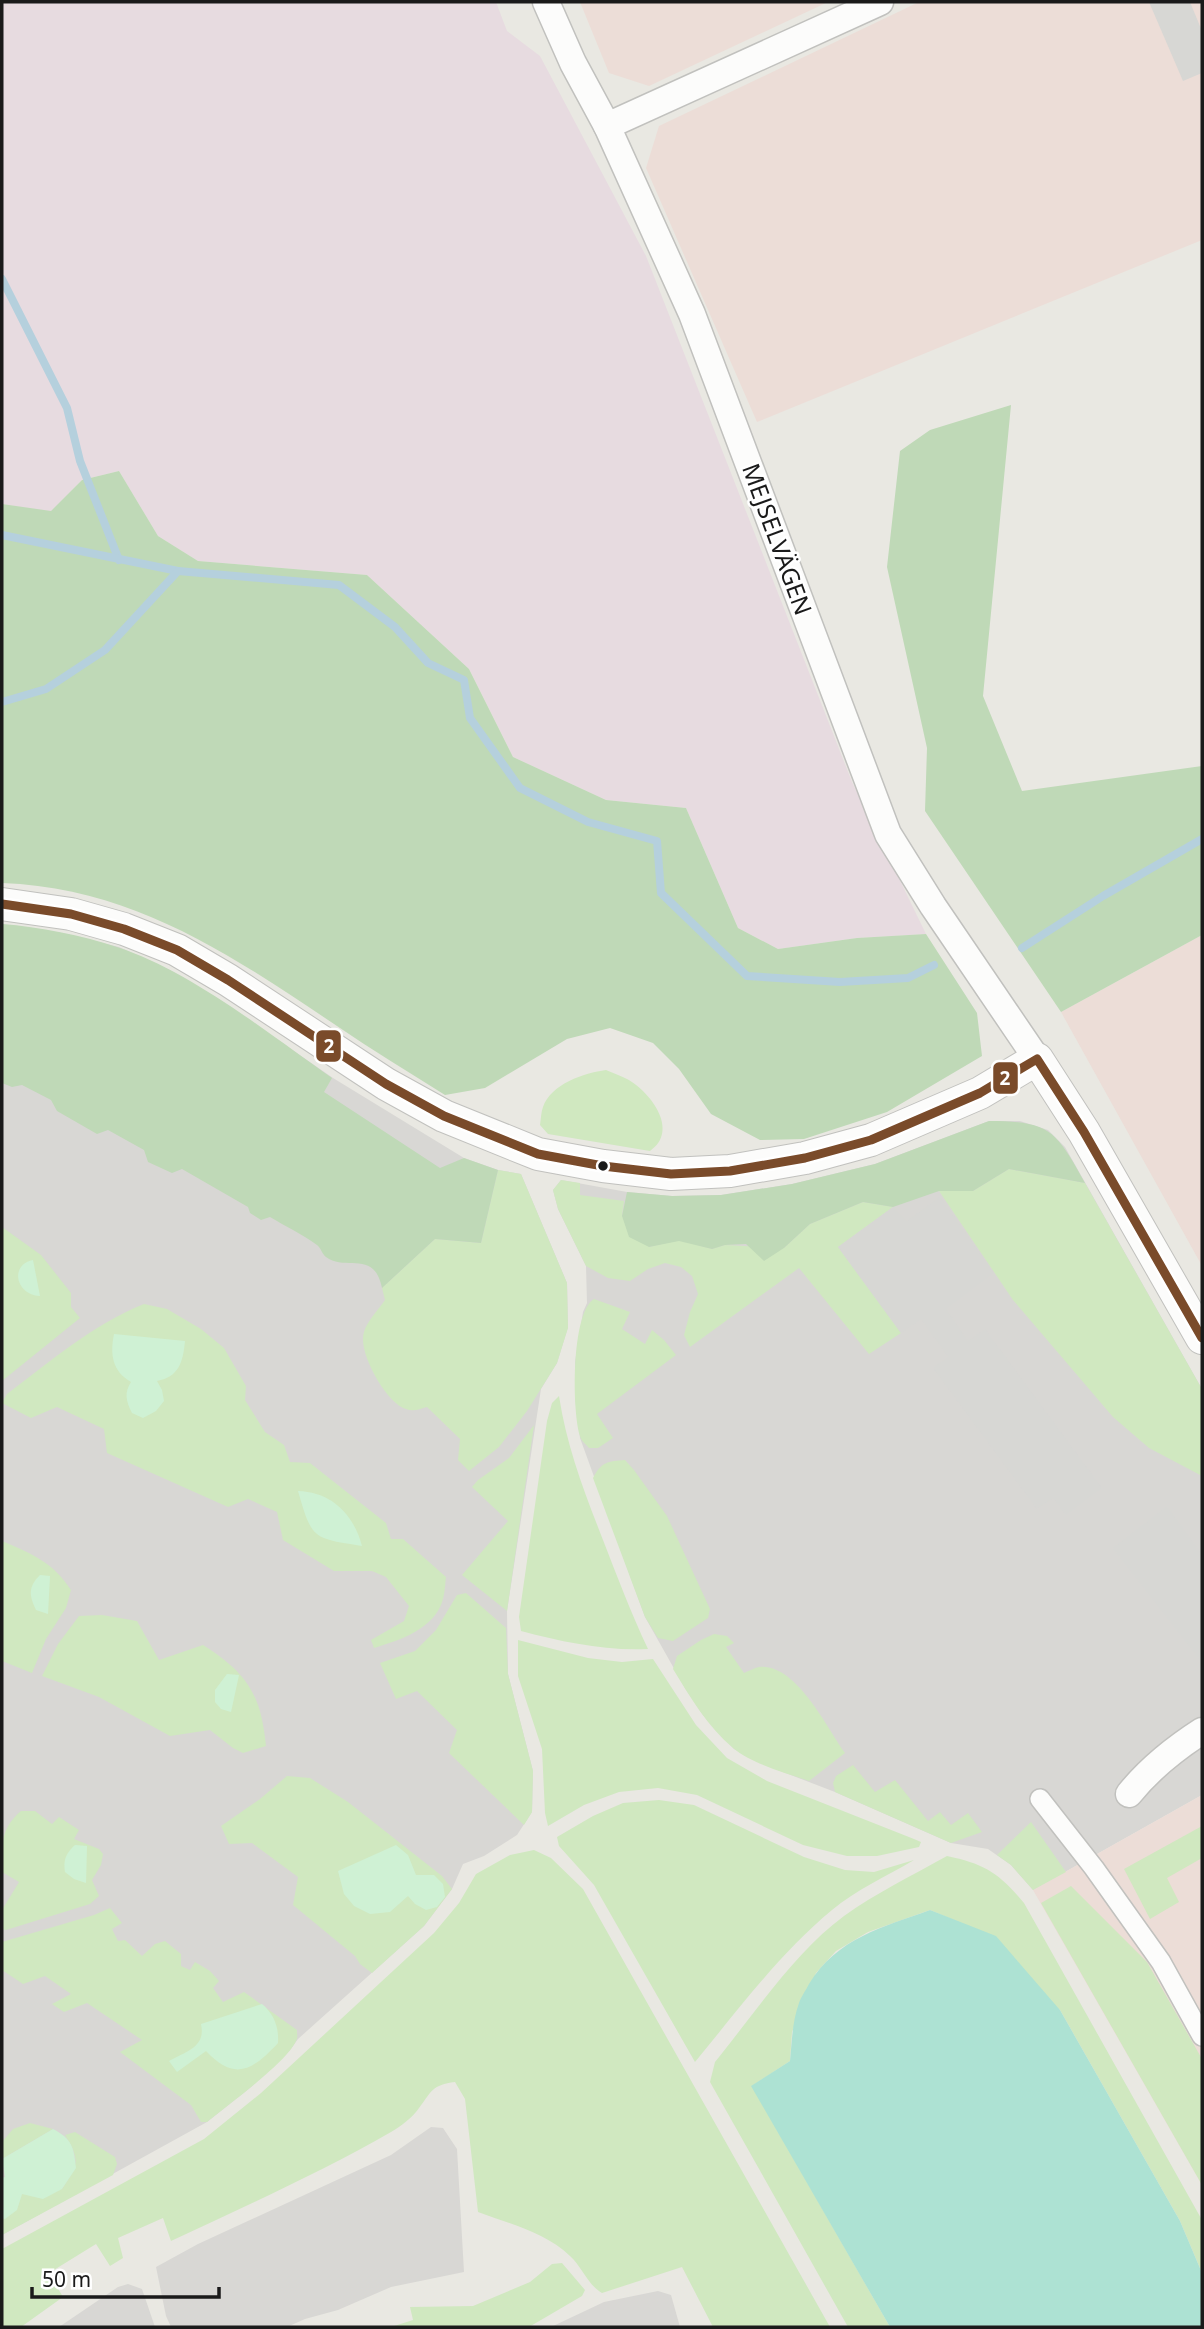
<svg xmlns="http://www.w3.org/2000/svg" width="1204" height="2329" font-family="'Noto Sans',sans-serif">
<rect width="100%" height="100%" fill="#e9e8e2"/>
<g fill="#d8d7d4">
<path d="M2,924L62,933L119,947L170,970L220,1000L333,1078L464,1158L498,1170L521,1174L567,1283L568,1327L557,1363L541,1389L507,1611L508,1674L533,1771L532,1812L517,1835L484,1856L463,1864L452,1889L424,1926L298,2039L289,2051L251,2087L207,2122L2,2235Z"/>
<path d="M989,1121H1020L1048,1130L1065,1147L1202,1389V1795L1033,1890L1011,1865L988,1849L951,1843L835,1792L770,1767L734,1749L703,1715L685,1688L645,1617L580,1438L575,1398V1362L583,1312L587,1303L586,1266L558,1209L553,1190L561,1180L627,1192L672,1196L721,1195L792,1184L875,1164Z"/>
<path d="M431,2127L443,2128L457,2149L464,2272L391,2287L338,2310L305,2319L287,2327H171L166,2316L156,2267L198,2244L391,2155Z"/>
<path d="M128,2284L142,2289L155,2327H59L118,2287Z"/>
<path d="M658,2291L671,2295L680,2327H551L604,2302Z"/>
</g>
<g fill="#ecddd7">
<path d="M580,2H828L649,86L609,73Z"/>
<path d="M919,2H1202V240L757,422L646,168L659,126Z"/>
<path d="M1202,935V1266L1061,1012Z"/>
<path d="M1202,1795V2185L1033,1890Z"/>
</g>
<path fill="#e7dbe0" d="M2,2H496L507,31L540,56L646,256L852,782L926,934L857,938L778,949L738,928L686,808L606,800L513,757L469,669L367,575L198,561L158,536L119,471L82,480L51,512L2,504Z"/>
<g fill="#d0e8c0">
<path d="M606,1070C613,1073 621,1076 627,1079C651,1092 680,1131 650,1151L548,1134L540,1125C541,1119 541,1112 543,1107C551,1084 584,1073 606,1070Z"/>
<path d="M1009,1169L1085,1183L1202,1389V1476L1149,1448L1113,1417L1013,1300L939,1191H973Z"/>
<path d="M498,1170L521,1174L567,1283L568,1328L557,1363L527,1411L499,1447L469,1471L458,1460L460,1439L427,1407C420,1409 413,1412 406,1409C387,1404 357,1352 364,1332C367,1321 379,1309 385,1300L382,1288L435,1239L481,1243Z"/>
<path d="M561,1180L580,1183V1195L624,1201L622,1216L649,1247L679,1240L712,1249L725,1245L784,1248L810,1224L863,1202L893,1207L838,1247L901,1333L869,1354L799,1268L690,1347L684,1335L690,1312L698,1294L692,1276L681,1267L665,1263L648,1269L630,1281L608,1278L586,1266L558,1209L553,1190Z"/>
<path d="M2,1227L41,1255L71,1293V1307L80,1318L2,1381Z"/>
<path d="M594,1299L630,1312L622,1329L645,1344L652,1330L664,1340L676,1355L597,1414L613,1438L598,1448H589C586,1444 581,1441 580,1436C572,1410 571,1313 594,1299Z"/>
<path d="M144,1304L167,1309L201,1329L224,1348L246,1386L245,1400L265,1432L284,1445L290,1462L310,1463L386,1523L391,1539H403L446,1577C445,1584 445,1592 443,1599C435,1629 400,1640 374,1648L371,1640L404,1621L409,1606L386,1577L372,1571H334L283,1540L277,1512L248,1499L228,1507L107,1453L104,1429L57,1407L31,1418L2,1403L7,1394C51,1361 92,1325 144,1304Z"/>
<path d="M559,1396C567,1448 584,1491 603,1540C617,1576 631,1613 648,1649C604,1651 563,1642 521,1631L519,1617L547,1421L552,1403Z"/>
<path d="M534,1425L507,1611L462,1575L508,1521L472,1487L478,1480L509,1458Z"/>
<path d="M625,1460L634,1470L667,1516L710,1609L708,1618L673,1641L658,1638L645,1617L593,1478C601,1462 608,1461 625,1460Z"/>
<path d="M2,1541C31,1553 54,1563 71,1590L66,1608L46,1639L32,1673L2,1661Z"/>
<path d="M466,1593L506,1628L508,1674L533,1771L532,1812L524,1825L449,1753L457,1730L417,1691L396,1699L380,1663L415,1651L436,1630L457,1595Z"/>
<path d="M102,1615L137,1621L159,1660L203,1645C247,1673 261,1694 266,1746L243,1753L233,1748L210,1730L170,1736L99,1697L42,1676L58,1644L79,1616Z"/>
<path d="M714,1634L727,1636L734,1643L726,1647L744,1673C749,1671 754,1668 759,1667C796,1663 827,1728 845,1753L809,1781C786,1773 752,1764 733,1748C708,1727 690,1697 673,1669L677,1656L701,1640Z"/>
<path d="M518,1640L588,1658L622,1662L653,1659L696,1725L727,1758L767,1781L914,1839L921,1842L919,1847L877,1856H847L803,1845L697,1795L658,1788L619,1792L584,1805L548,1826L545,1813L542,1749L518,1676Z"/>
<path d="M853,1765L875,1792L895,1780L928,1821L940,1812L951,1825L968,1813L982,1832L951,1843L835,1792L833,1783L836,1776Z"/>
<path d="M287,1776L310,1778L348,1802L442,1876L452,1889L424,1926L372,1973L360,1964L355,1956L293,1905L298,1877L252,1843L229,1844L221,1826L260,1799Z"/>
<path d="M659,1800L694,1805L804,1857L845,1870L874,1872L914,1860C887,1876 856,1890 832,1910C779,1954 738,2010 695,2062L594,1885L559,1846L557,1837L593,1816L623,1803Z"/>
<path d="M21,1811H35L52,1824L59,1817L79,1830L74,1839L99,1849L103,1854L101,1865L92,1880L99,1896L90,1904L6,1930L2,1929V1910L19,1882L2,1872C2,1845 0,1829 21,1811Z"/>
<path d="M1031,1822L1066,1872L1033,1890L1011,1865L997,1855Z"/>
<path d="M1202,1826V1858L1167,1878L1179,1902L1150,1919L1124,1869Z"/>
<path d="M534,1850L551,1858L583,1889L830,2327H713L682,2267L602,2293C588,2285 582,2267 570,2256C545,2232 510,2224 478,2212L465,2099L455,2082C432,2085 432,2091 419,2108C412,2118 401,2126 391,2132C320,2173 245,2206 171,2241L163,2218L118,2238L123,2258L110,2266L96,2244L49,2273L63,2297L21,2327H2V2249L204,2139L261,2093L434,1933L459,1903L476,1874L510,1855Z"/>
<path d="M947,1856C985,1864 999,1873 1024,1903L1202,2220V2273L1180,2221L1060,2010L956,1921L930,1910L868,1932L836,1951L816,1973L792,2032L790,2061L752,2086L890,2327H848L710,2082L715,2062C754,2014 795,1952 844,1916C876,1893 913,1875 947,1856Z"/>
<path d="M1071,1886L1147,1962L1202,2059V2185L1041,1903Z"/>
<path d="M110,1908L122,1923L112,1929L118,1941L125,1940L142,1956L155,1944L165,1941L181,1954V1966L190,1970L195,1962L210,1971L219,1981L213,1988L223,2002L244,1992L297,2030C297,2035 298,2037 296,2041C286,2063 228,2105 207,2122H201L191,2105L120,2052L142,2040L87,2003L64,2012L52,2004L71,1994L45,1976L23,1984L2,1970V1942L94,1915Z"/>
<path d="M30,2123L53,2129L2,2159V2142L13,2129Z"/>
<path d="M75,2132L115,2157L117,2164L113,2175L2,2235V2218H5L22,2194L62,2189C78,2165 81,2161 65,2135Z"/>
<path d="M562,2263L585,2290L582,2296L529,2327H391L413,2320L410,2307L473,2306L530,2282L552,2264Z"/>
</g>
<g fill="#bfd9b7">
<path d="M1011,405L983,696L1022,791L1202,766V935L1061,1012L925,811L927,748L887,567L900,451L930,430Z"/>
<path d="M119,471L158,536L198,561L367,575L469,669L513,757L606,800L686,808L738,928L778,949L857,938L926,934L977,1013L982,1056L887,1112L804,1139L760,1140L711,1114L679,1069L653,1043L610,1028L567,1039L485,1088L445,1095C409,1072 372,1050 337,1026C231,955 134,888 2,883V504L51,511L82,480Z"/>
<path d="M2,924C40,927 81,935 117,947C191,971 269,1034 332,1078L324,1092L440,1168L464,1158L498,1170L481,1243L435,1239L382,1288C374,1249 346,1272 326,1257C322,1254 321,1248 317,1245C302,1234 285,1226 270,1217L261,1220L250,1213L248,1207L182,1169L172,1173L148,1162L144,1150L108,1130L97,1134L57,1111L51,1100L22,1085L12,1087L2,1083Z"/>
<path d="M989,1121C1051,1121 1056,1131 1085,1183L1009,1169L973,1191H939L893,1207L863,1202L810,1224L784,1248L764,1261L746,1244L725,1245L712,1249L679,1241L649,1247L629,1237L622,1216L627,1192L672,1196L721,1195L792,1184L875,1164Z"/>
</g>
<g fill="#cff1d4">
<path d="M33,1260L40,1296C16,1295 9,1265 33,1260Z"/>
<path d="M114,1334L185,1341C183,1362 179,1377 157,1381L162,1390L164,1401L156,1411L143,1418L132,1413C126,1401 124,1393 131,1382C112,1371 110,1354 114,1334Z"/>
<path d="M298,1491C332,1492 354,1515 362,1546C313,1538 312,1540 298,1491Z"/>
<path d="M40,1575L50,1576L48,1614L36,1610C29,1595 28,1587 40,1575Z"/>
<path d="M227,1674L239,1675L231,1712L221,1709L215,1702V1690Z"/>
<path d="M75,1845L87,1846L86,1883L74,1879L65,1872C63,1860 66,1853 75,1845Z"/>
<path d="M396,1845L408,1855L416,1875H434L443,1884L445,1897L437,1907L426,1910L415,1904L408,1896L390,1912L370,1914L354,1906L344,1894L338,1871Z"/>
<path d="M262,2004C274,2014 279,2027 278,2043C253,2070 235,2082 206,2051L177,2072L169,2061C187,2051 206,2047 201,2024Z"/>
<path d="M53,2129C72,2139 74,2147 76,2168L62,2189L43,2199L22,2194L17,2210L5,2219L2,2218V2178L5,2177L2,2159Z"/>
</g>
<path fill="#ade2d3" d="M930,1910L996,1936L1060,2010L1180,2221L1202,2273V2327H890L751,2086L790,2061C792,2042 792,2022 799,2003C801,1997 806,1990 809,1984C837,1938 883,1927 930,1910Z"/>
<g fill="#d7d7d4">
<path d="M1149,2H1190L1202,31V73L1183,81Z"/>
<path d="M940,1197L994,1273L946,1309L968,1341L985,1329L1102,1488L1066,1515L1053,1498L1037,1509L933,1368L948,1357L921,1319L901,1333L838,1247L893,1207L907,1221Z"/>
<path d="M1167,1507L1202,1555V1662L1113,1548Z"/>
</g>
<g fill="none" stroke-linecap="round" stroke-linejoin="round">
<g stroke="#b5d0dd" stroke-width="8">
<path d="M2,279L67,408L80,461L119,560"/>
<path d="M2,535L178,571"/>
<path d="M2,702L46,689L105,650L178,571L339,585L395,627L428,663L464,680L470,718L520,788L588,822L657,841L661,893L747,976L840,982L908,978L934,965"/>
<path d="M1022,948L1103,896L1202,839"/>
</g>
<defs>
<path id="pedestrian" d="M1040,1799L1094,1868L1161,1962L1202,2036"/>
<g id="minor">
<path d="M546,2L573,63L607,126L692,314L888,834L933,906L1037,1059"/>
<path d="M607,126L880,2"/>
<path d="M1129,1794C1150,1768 1174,1749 1202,1731"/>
</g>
<path id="tertiary" d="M2,904L71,914L124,929L177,950L228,980L386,1084L444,1116L538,1154L603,1166L671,1174L730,1171L805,1158L871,1140L980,1093L1037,1059L1084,1132L1202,1338"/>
</defs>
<use href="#pedestrian" stroke="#c1c1be" stroke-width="22"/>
<use href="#minor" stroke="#c1c1be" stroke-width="29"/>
<use href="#tertiary" stroke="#c1c1be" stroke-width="34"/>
<use href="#pedestrian" stroke="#fcfcfb" stroke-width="19"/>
<use href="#minor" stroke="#fcfcfb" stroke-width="26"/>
<use href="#tertiary" stroke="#fcfcfb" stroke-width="32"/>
<defs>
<path id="bus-1" d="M2,904L71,914L124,929L177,950L228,980L386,1084L444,1116L538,1154L603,1166L671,1174L730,1171L805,1158L871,1140L980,1093L1037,1059L1084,1132L1202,1338"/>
</defs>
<use href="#bus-1" stroke="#fff" stroke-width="14"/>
<use href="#bus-1" stroke="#7a4b2a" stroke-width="9"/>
</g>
<circle fill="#1a1a1a" stroke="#fff" stroke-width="2.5" cx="603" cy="1166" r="6"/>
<g text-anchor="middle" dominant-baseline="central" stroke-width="5" stroke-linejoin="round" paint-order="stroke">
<g font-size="24" fill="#1a1a1a" stroke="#fff">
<text transform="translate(778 539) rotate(70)">MEJSELVÄGEN</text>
</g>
</g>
<g stroke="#fff" stroke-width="2.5">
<rect x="315" y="1029" width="27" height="34" rx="7" fill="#7a4b2a"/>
<rect x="992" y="1061" width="27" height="34" rx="7" fill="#7a4b2a"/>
</g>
<g font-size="19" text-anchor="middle" font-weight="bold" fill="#fff">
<text x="329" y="1053">2</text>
<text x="1005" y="1085">2</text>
</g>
<rect width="1204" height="2329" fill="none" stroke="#1a1a1a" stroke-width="7"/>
<path d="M32 2287v10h187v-10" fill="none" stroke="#1a1a1a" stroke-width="3.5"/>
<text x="42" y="2287" font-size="21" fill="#1a1a1a" stroke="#ffffff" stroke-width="5" paint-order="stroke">50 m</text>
</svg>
